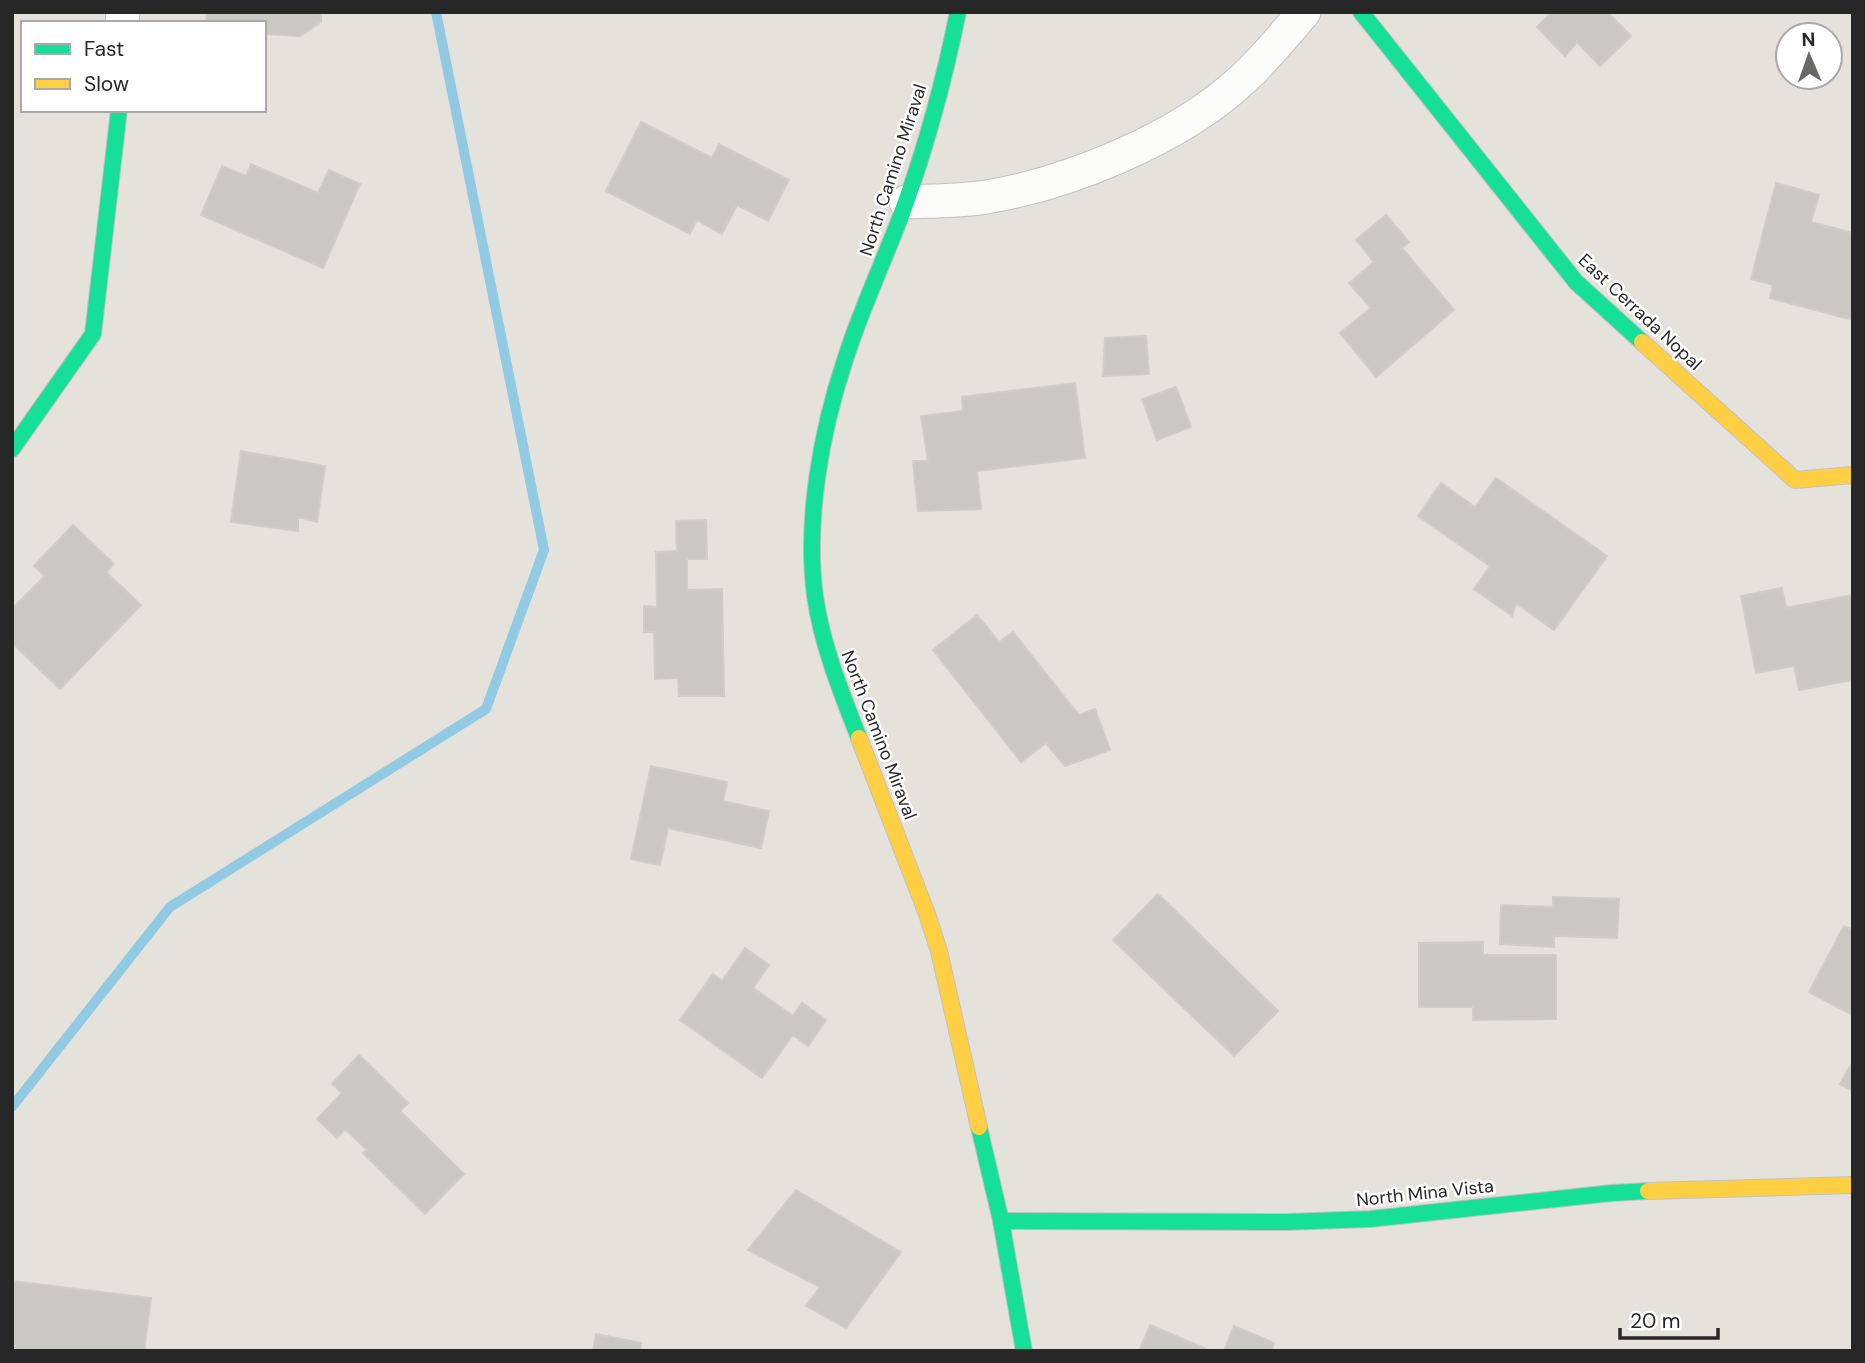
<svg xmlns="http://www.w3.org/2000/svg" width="1865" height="1363" font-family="'DM Sans',sans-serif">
<rect width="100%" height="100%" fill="#e5e2dc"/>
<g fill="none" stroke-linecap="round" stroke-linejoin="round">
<path stroke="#92cae4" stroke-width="10" d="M12,1107L170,907L486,709L544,550L436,12"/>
</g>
<g fill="#cac8c3" stroke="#d0cdc8" stroke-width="2">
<path d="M207,12H321V22L300,36L264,34V23H206Z"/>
<path d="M1609,12L1608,13L1631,36L1600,66L1577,42L1565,56L1537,27L1552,12Z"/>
<path d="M641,122L712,158L719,144L789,180L768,221L737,205L722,234L697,220L690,234L606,191Z"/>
<path d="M251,164L318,193L329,170L360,184L323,268L201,215L222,166L246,176Z"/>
<path d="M1776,183L1819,195L1811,222L1853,233V320L1770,298L1773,285L1751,279Z"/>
<path d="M1386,215L1409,242L1402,248L1454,310L1376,377L1340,333L1371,308L1349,283L1374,262L1356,240Z"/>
<path d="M1146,336L1149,374L1103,376L1105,338Z"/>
<path d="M1075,383L1085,458L977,471L981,509L918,511L913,461H928L921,416L963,411L962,397Z"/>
<path d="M1176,387L1191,427L1157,440L1142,399Z"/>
<path d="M241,451L325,466L317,522L298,517V531L231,522Z"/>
<path d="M1496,478L1607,556L1554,630L1516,603L1512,616L1474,589L1490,566L1418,516L1441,483L1475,507Z"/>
<path d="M706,520L707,559H687V590L722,589L724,696H679L678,678L655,679L654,632H644V606L657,607L656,552L677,551L676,521Z"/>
<path d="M73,525L114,564L106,572L141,605L60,689L12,643V609L45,576L34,566Z"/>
<path d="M1782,588L1786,608L1853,595V680L1799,690L1794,666L1756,673L1741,596Z"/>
<path d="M977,615L999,642L1013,632L1079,715L1095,709L1110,750L1065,766L1046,743L1021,762L933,650Z"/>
<path d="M651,766L727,782L723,801L769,811L761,848L668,828L660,865L631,859Z"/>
<path d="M1158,894L1278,1011L1234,1056L1113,940Z"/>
<path d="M1553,897L1619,899L1617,938L1554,936V947L1500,944L1501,905L1553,907Z"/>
<path d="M1844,926L1853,930V1015L1809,992Z"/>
<path d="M1483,942V955H1556V1019L1473,1020V1007H1419V943Z"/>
<path d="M745,948L769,965L753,988L793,1016L802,1003L826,1020L808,1046L793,1035L762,1078L680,1020L713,974L722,981Z"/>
<path d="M359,1055L408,1103L400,1111L464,1174L425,1214L363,1153L367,1150L345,1129L337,1138L317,1119L342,1093L332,1084Z"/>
<path d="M1853,1061V1091L1840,1084Z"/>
<path d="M796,1190L901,1252L846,1328L806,1306L820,1287L748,1250Z"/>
<path d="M12,1281L151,1298L144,1351H12Z"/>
<path d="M1150,1325L1211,1351H1139Z"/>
<path d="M1234,1326L1274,1343L1271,1351H1224Z"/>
<path d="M596,1334L641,1343L640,1351H593Z"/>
</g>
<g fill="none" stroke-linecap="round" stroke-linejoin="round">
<defs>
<g id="street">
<path d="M122,23L123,12"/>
<path d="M906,202C930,201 955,201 980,198C1066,185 1179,139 1243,79C1265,59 1284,35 1304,12"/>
</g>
<g id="fast">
<path d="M1361,12L1576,282L1642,342"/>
<path d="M12,449L93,334L119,110"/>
<path d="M859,738C841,692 822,645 815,596C805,521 821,432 845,360C862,306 887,255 906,202C928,140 945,76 958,12"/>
<path d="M979,1127L1001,1221L1024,1351"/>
<path d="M1001,1221L1286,1222L1370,1219L1612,1193L1648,1191"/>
</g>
<g id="slow">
<path d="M1642,342L1795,480L1853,475"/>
<path d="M859,738L927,914L939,951L979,1127"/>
<path d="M1648,1191L1853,1185"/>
</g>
</defs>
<use href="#street" stroke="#c3c1c1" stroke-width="35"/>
<use href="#fast" stroke="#c3c1c1" stroke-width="18"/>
<use href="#slow" stroke="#c3c1c1" stroke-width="18"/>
<use href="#street" stroke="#fbfbfa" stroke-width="33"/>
<use href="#fast" stroke="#16e098" stroke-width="16"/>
<use href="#slow" stroke="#ffcf43" stroke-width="16"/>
</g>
<g text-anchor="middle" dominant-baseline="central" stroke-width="5" stroke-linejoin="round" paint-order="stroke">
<g font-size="18" fill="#272727" stroke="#fff">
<text transform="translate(893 170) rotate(-72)">North Camino Miraval</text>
<text transform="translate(1640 312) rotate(43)">East Cerrada Nopal</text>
<text transform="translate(879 735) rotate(69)">North Camino Miraval</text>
<text transform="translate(1425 1193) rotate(-6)">North Mina Vista</text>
</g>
</g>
<rect width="1865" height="1363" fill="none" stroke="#272727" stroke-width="28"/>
<rect x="21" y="21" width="245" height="91" fill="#ffffff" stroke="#a9a9a9" stroke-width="2"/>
<rect x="35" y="44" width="35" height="10" fill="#16e098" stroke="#a9a9a9" stroke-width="2"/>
<text x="84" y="56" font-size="21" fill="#272727">Fast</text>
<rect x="35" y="79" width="35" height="10" fill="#ffcf43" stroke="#a9a9a9" stroke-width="2"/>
<text x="84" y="91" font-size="21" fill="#272727">Slow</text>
<g transform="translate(1809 56) rotate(358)"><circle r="33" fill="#ffffff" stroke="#a9a9a9" stroke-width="2"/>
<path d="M0-5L12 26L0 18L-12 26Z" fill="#6a6866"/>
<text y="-10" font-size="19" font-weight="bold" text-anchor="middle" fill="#272727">N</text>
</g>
<path d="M1620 1328v10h98v-10" fill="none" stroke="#272727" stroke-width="3.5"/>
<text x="1630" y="1328" font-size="21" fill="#272727" stroke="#ffffff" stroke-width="5" paint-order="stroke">20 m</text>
</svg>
